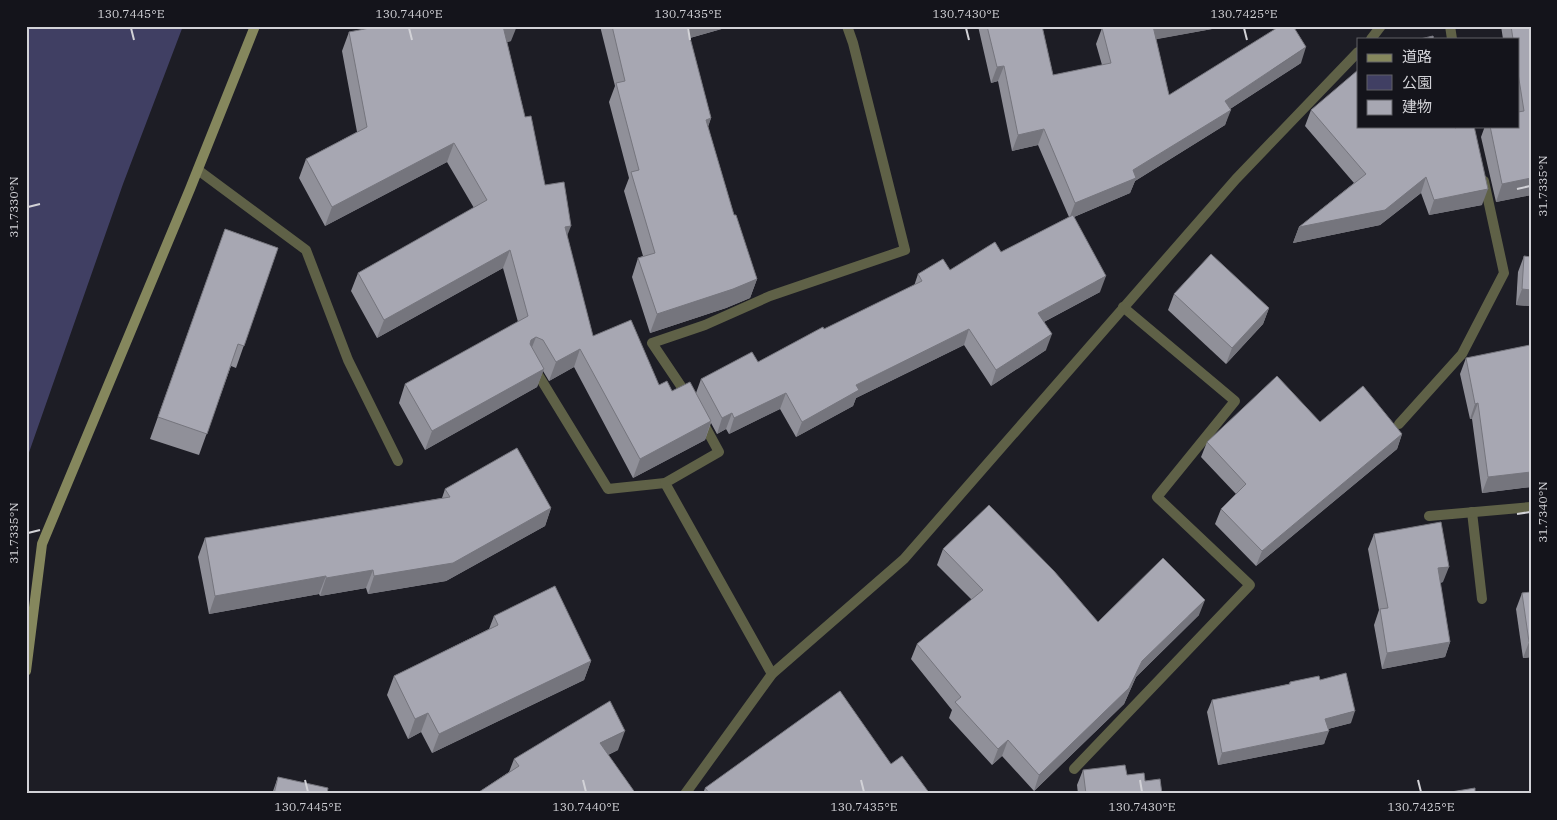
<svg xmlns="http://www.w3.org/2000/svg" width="1557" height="820" font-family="'IBM Plex Serif','Noto Sans JP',serif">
<rect width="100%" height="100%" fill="#1d1d25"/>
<path fill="#403f63" d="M26,26H183L123,184L26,461Z"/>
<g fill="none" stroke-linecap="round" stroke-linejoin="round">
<g stroke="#5f6147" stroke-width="10">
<path d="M1450,26L1452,39"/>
<path d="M1371,39L1381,26"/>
<path d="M198,170L306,250L348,360L398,461"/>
<path d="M534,368L608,489L665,483"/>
<path d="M689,398L652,343L705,325L770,296L905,250L853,43L847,26"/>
<path d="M701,419L719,452L665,483L772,674"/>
<path d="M1399,424L1462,354L1504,273L1484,181"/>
<path d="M1472,512L1482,599"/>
<path d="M1429,516L1531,507"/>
<path d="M1074,769L1250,585L1157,497L1235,401L1123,307"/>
<path d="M685,794L772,674L904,559L1236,179L1358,52"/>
</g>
<path stroke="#85875d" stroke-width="10" d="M26,671L42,544L190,189L255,26"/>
</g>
<g fill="#909099">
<path d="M600,26H732L690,38L711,118L708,127L734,215L757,279L750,298L726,308L650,333L632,277L638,258L643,256L624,191L629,178L609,102L615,86Z"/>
<path d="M978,26H1042L1053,75L1102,65L1096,44L1102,28L1212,29L1156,39L1169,95L1301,63L1230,109L1225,125L1135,181L1130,193L1074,217L1100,292L1044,322L1046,350L991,386L964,345L856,398L853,406L796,437L780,409L729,434L726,429L717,434L711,423L705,440L633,478L574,367L549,381L543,371L537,387L425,450L399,403L405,384L518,322L503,268L377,338L351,291L358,273L474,208L447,162L325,226L299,178L306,159L357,132L342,51L349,32L511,41L507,42L525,117L545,185L567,236L593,336L659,385L672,391L696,393L701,379L758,362L914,286L918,274L950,270L1001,252L1069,217L1038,145L1012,151L998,81L991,83Z"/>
<path d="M1501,26H1531V195L1496,202L1481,137L1485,126H1518V39H1503Z"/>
<path d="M1311,110L1482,205L1429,215L1421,193L1380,225L1293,243L1299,227L1354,183L1305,126Z"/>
<path d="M225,229L278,248L236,368L231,366L199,455L150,439Z"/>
<path d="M1524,256L1531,306L1516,305L1518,272Z"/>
<path d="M1174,294L1269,308L1263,324L1226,364L1168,310Z"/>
<path d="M1531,350V487L1482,493L1472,419H1470L1460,374L1466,358Z"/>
<path d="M1320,422L1402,434L1397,449L1256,566L1215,524L1221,509L1236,494L1201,457L1207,442Z"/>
<path d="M445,489L551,508L545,526L446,581L368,594L366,588L320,596L319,594L209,614L198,557L205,538L442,498Z"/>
<path d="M1374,534L1443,582L1440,583L1450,642L1445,657L1382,669L1374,625L1379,610L1368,549Z"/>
<path d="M943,549L1098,622L1199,615L1136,677L1124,704L1034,791L1002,756L992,765L949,718L952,710L911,659L917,644L972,600L937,565Z"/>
<path d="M1531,592V657L1523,658L1516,609L1522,593Z"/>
<path d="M494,616L591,661L584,680L432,753L421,732L408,739L387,695L394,676L489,629Z"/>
<path d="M1290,682L1351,723L1328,729L1324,744L1218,765L1207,712L1212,700L1289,684Z"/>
<path d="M618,750L608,755L636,794H476L509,772L514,759Z"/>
<path d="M891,764L930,794H703L705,788Z"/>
<path d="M1083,770L1127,775L1145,781L1162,794H1078L1077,785Z"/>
<path d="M278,777L327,794H272Z"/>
</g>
<g fill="#75757d">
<path d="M503,26H517L511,41L497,45Z"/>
<path d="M684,26H732L679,41Z"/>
<path d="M1152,26H1213L1212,29L1147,41Z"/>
<path d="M1306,47L1301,63L1219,116L1225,101Z"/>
<path d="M1004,66L998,81L991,83L997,67Z"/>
<path d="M1231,110L1225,125L1135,181L1130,193L1069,219L1075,203L1133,170Z"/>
<path d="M711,118L704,137L706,120Z"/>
<path d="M1044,129L1038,145L1012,151L1018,135Z"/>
<path d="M454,143L447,162L325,226L332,207Z"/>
<path d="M1426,177L1421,193L1380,225L1293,243L1299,227Z"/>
<path d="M1531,178V195L1496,202L1502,184Z"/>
<path d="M1488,189L1482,205L1429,215L1434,200Z"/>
<path d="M571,226L564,244L565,227Z"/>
<path d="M510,250L503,268L377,338L384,320Z"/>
<path d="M1106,276L1100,292L1032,328L1038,313Z"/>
<path d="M757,279L750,298L726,308L650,333L657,314Z"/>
<path d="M1522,289L1531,290V306L1516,305Z"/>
<path d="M1269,308L1263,324L1226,364L1232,348Z"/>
<path d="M969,329L964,345L856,398L853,406L796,437L802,422L856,385Z"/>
<path d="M1052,334L1046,350L991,386L996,370Z"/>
<path d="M536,337L529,355L524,358L531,340Z"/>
<path d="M580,349L574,367L549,381L556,362Z"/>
<path d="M544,369L537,387L425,450L432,431Z"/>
<path d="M786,393L780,409L729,434L734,418Z"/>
<path d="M1478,403L1472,419H1470L1475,404Z"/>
<path d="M732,413L726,429L717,434L722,418Z"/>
<path d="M711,421L705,440L633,478L640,459Z"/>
<path d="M1402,434L1397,449L1256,566L1262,551Z"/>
<path d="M1531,472V487L1482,493L1488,477Z"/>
<path d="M551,508L545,526L446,581L368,594L374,576Z"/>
<path d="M1449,567L1443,582L1432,584L1438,568Z"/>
<path d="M373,570L366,588L320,596L326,578Z"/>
<path d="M326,576L319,594L209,614L215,596Z"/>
<path d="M1205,600L1199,615L1136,677L1124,704L1034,791L1039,775L1142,661Z"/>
<path d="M1450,642L1445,657L1382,669L1387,653Z"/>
<path d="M1529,642H1531V657L1523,658Z"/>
<path d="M591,661L584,680L432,753L439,734Z"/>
<path d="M1355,711L1351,723L1320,731L1325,719Z"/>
<path d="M428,713L421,732L408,739L415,719Z"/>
<path d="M625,731L618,750L593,762L600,743Z"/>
<path d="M1329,731L1324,744L1218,765L1222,753Z"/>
<path d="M1008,740L1002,756L992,765L998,749Z"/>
</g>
<g fill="#a7a7b2" stroke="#75757d">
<path d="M380,26H503L525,117L531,116L545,185L564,182L571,226L565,227L593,336L631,320L659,385L667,381L672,391L690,382L711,421L640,459L580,349L556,362L543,340L536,337L531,340L530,344L544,369L432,431L405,384L528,316L510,250L384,320L358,273L487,200L454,143L332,207L306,159L367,127L349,32Z"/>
<path d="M612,26H687L711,118L706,120L734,215H736L757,279L733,289L657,314L638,258L655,253L631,172L639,170L616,83L625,81Z"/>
<path d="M987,26H1042L1053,75L1111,63L1102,28L1109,26H1153L1169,95L1280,26H1293L1306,47L1225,101L1231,110L1133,170L1136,178L1075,203L1044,129L1018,135L1004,66L997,67Z"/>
<path d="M1511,26H1531V178L1502,184L1490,126H1518V112L1524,111L1518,73V39H1513Z"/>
<path d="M1433,36L1434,39H1420Z"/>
<path d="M1358,70V126H1454L1455,128L1461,126H1474L1488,189L1434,200L1426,177L1385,210L1299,227L1366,174L1311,110Z"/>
<path d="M1073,215L1106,276L1038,313L1052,334L996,370L969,329L856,385L859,390L802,422L786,393L734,418L732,413L722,418L701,379L752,352L758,362L823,327L824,329L922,281L918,274L943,259L950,270L995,242L1001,252Z"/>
<path d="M225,229L278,248L244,346L238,344L207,434L158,417Z"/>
<path d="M1211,254L1269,308L1232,348L1174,294Z"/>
<path d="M1524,256L1531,257V290L1522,289Z"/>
<path d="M1530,345L1531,350V472L1488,477L1478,403L1475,404L1466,358Z"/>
<path d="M1277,376L1320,422L1363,386L1402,434L1262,551L1221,509L1246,484L1207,442Z"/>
<path d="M517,448L551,508L453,563L374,576L373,570L326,578V576L215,596L205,538L450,497L445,489Z"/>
<path d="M989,505L1054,571L1098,622L1163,558L1205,600L1142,661L1129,688L1039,775L1008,740L998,749L955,702L961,697L917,644L983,590L943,549Z"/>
<path d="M1441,522L1449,567L1438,568L1450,642L1387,653L1380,609L1388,608L1374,534Z"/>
<path d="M555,586L591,661L439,734L428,713L415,719L394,676L498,625L494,616Z"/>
<path d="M1531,592V642H1529L1522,593Z"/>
<path d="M1346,673L1355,711L1325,719L1329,731L1222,753L1212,700L1290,684V682L1319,676L1320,680Z"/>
<path d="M840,691L891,764L902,756L930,794H710L705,788Z"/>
<path d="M610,701L625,731L600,743L636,794H476L519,766L514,759Z"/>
<path d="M1125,765L1127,775L1144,773L1145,781L1160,779L1162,794H1086L1083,770Z"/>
<path d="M278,777L328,788L327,794H274Z"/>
<path d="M1475,788V794H1439Z"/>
</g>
<path fill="none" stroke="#d2d2d7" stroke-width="2" d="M131,28L134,40M409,28L412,40M688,28L690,40M966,28L969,40M1244,28L1247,40M1517,189L1530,186M28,207L40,204M1517,514L1530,512M28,533L40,530M305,780L308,792M583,780L586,792M861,780L864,792M1140,780L1142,792M1418,780L1421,792"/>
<rect width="1557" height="820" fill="none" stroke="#14141b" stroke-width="55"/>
<rect x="1357" y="38" width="162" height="90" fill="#14141b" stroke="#606066"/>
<rect x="1367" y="54" width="25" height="8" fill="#85875d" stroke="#606066"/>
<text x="1402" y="62" font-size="15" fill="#d2d2d7">道路</text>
<rect x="1367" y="75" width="25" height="15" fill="#403f63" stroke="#606066"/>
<text x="1402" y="88" font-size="15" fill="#d2d2d7">公園</text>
<rect x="1367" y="100" width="25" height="15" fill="#a7a7b2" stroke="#606066"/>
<text x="1402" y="112" font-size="15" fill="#d2d2d7">建物</text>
<rect x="28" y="28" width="1502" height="764" fill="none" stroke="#d2d2d7" stroke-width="2"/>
<g font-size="12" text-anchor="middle" fill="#d2d2d7">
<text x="131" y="18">130.7445°E</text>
<text x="409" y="18">130.7440°E</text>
<text x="688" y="18">130.7435°E</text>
<text x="966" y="18">130.7430°E</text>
<text x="1244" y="18">130.7425°E</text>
<text transform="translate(1543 186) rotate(-90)" y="4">31.7335°N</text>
<text transform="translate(14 207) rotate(-90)" y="4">31.7330°N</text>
<text transform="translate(1543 512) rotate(-90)" y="4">31.7340°N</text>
<text transform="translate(14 533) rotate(-90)" y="4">31.7335°N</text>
<text x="308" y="811">130.7445°E</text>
<text x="586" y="811">130.7440°E</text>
<text x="864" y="811">130.7435°E</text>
<text x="1142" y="811">130.7430°E</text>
<text x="1421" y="811">130.7425°E</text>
</g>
</svg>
